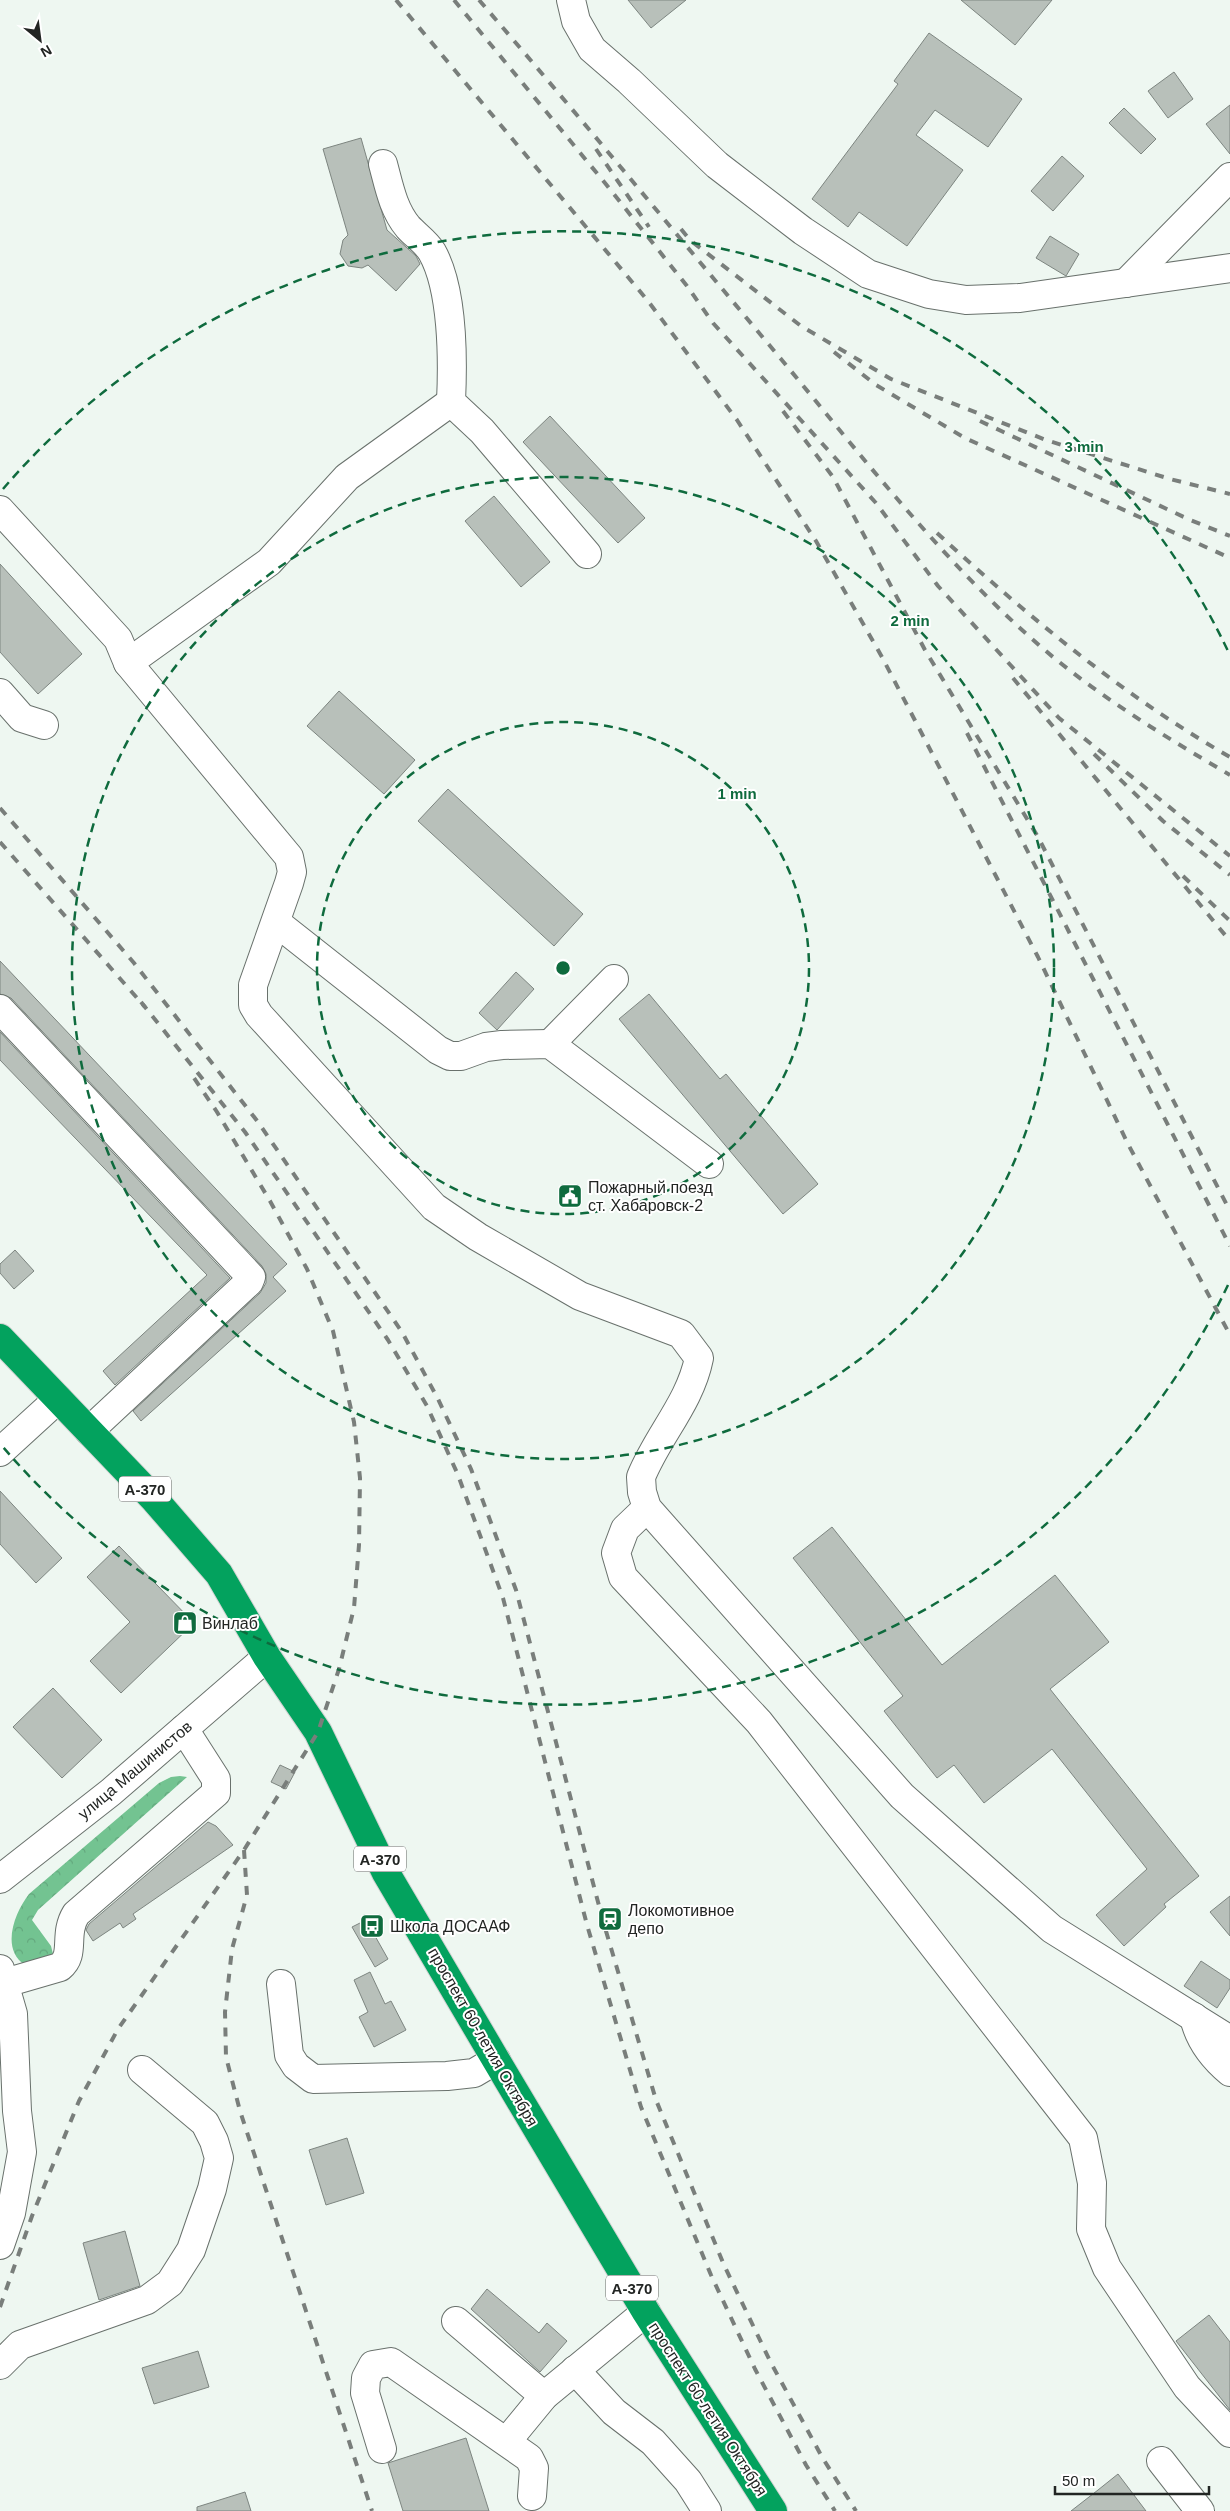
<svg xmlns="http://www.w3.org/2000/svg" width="1230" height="2511" font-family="Arial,sans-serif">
<defs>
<pattern id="forest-crowns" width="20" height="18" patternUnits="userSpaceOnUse" patternTransform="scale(1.25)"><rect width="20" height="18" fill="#73c391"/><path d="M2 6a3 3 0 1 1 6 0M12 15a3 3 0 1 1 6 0" fill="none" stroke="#63a77d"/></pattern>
</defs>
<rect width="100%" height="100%" fill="#eef7f1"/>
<path fill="url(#forest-crowns)" d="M180,1776L187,1777L38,1910L32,1920L51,1946L53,1954L50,1959L25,1965C0,1949 15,1912 29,1894L159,1783L171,1777Z"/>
<g fill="#b8c0ba" stroke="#7d8580">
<path d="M628,0H686L651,28Z"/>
<path d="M961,0H1052L1015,45Z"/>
<path d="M929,33L1022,99L988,147L935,110L916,135L963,170L907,246L859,212L848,227L812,199L898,84L894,81Z"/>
<path d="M1174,72L1193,99L1168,118L1148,91Z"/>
<path d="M1230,105V154L1206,124Z"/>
<path d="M1124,108L1156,139L1141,154L1109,123Z"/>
<path d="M361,138L387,230L416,256L420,264L396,291L368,265L362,268L348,266L340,254L343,240L348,235L323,149Z"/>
<path d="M1062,156L1084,176L1053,211L1031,191Z"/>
<path d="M1050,236L1079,254L1066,276L1036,258Z"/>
<path d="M550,416L645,518L618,543L523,442Z"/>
<path d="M494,496L550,562L521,587L465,521Z"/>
<path d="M0,564L82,654L38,694L0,652Z"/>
<path d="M339,691L415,760L384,794L307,726Z"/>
<path d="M448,789L583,914L554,946L418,821Z"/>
<path d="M0,961L287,1264L273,1277L286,1291L141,1421L133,1411L260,1293L266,1283V1274L262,1266L11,998L0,994Z"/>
<path d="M516,972L534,989L497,1030L479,1013Z"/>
<path d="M649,994L720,1079L726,1074L818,1184L783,1214L619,1019Z"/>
<path d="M0,1032L230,1278L115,1385L103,1371L207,1275L0,1060Z"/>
<path d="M15,1250L34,1271L14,1289L0,1273V1264Z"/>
<path d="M0,1491L62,1558L36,1583L0,1544Z"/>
<path d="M832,1527L942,1665L1055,1575L1109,1642L1050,1689L1199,1876L1164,1904L1166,1907L1124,1946L1096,1915L1147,1869L1052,1749L984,1803L954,1765L937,1778L884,1711L903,1696L793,1558Z"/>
<path d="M119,1546L194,1623L121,1693L90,1661L130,1622L87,1577Z"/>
<path d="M53,1688L102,1740L62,1778L13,1727Z"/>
<path d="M280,1765L295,1772L286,1789L271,1782Z"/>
<path d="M208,1822L216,1826L233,1845L133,1914L136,1919L123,1928L120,1923L93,1941L86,1930L89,1924Z"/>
<path d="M1230,1896V1936L1210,1912Z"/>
<path d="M366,1920L388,1959L375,1967L352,1927Z"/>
<path d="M1201,1961L1230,1980V1988L1217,2008L1184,1986Z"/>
<path d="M370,1972L385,2004L391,2001L406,2030L374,2047L359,2017L368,2012L354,1980Z"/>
<path d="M347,2138L364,2193L326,2205L309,2150Z"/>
<path d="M125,2231L140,2286L99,2300L83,2243Z"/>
<path d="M487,2289L539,2333L547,2323L567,2341L540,2372L471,2309Z"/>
<path d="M1209,2315L1230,2342V2410L1176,2341Z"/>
<path d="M198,2351L209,2387L154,2404L142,2368Z"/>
<path d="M466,2438L489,2511H403L388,2463Z"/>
<path d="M1118,2474L1146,2511H1071L1098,2490Z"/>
<path d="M245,2492L251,2511H197V2507Z"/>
</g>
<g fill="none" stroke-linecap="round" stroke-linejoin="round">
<defs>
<g id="minor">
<path d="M571,0L576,21L592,49L629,81L717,165L803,231L868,274L929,294L966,300L1020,298L1230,268"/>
<path d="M383,164C389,186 393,209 408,227C415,235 426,242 432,252C453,289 453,360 451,402L482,431L587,554"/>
<path d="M1126,283L1230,177"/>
<path d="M0,510L118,639L128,663L289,857L292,872L289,883L253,985V1005L259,1015L434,1207L478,1237L580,1296L681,1334L699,1358C690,1403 658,1435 641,1477L642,1492L647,1508L902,1796L1052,1929L1230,2040"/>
<path d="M128,663L269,562L347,477L451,402"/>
<path d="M0,693L22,718L44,725"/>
<path d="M277,923L438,1050L450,1056H461L486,1047L502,1045L550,1044L709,1164"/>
<path d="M0,1009L251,1277L249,1282L89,1431"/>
<path d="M550,1044L614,979"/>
<path d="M0,1452L58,1399"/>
<path d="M647,1508L625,1529L616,1553L623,1577L759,1722L1083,2138L1092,2183L1091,2229L1107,2268L1187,2387L1230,2433"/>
<path d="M0,1879L111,1792L267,1657"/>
<path d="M0,1969L13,2014L17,2111L22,2152L11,2213L0,2245"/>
<path d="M5,1983L60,1967C76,1954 63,1935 76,1914L216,1793V1779L184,1729"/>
<path d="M281,1984L289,2055L296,2066L313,2079L447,2076L474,2073L496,2060"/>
<path d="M1194,2017C1199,2040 1212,2057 1230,2072"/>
<path d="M456,2321L544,2396"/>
<path d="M0,2365L20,2345L147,2300L170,2283L191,2250L212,2189L219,2158L214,2141L205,2123L142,2070"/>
<path d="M575,2370L614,2412L653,2442L688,2481L707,2511"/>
<path d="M507,2441L544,2396L646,2312"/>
<path d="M382,2449L365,2393L366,2378L373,2365L391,2362L529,2458L534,2468L532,2496"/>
<path d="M1161,2461L1200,2511"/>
</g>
<path id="highway" d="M0,1338L154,1499L219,1574L267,1657L318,1732L386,1873L496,2060L646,2312L773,2511"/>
</defs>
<use href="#minor" stroke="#69716c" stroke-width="30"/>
<use href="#highway" stroke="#d3d3d3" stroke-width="30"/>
<use href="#minor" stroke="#fff" stroke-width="28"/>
<use href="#highway" stroke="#03a25e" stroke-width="28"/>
<g stroke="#797e7b" stroke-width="4" stroke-dasharray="9 9" stroke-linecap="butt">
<path d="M396,0L648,301L737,420L816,541L882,657L1038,957L1128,1144L1230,1335"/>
<path d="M454,0L605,183L687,286L713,323L876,503L938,586L1059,718L1230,856"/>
<path d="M479,0C581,118 680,239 781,359C866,461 951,572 1053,657C1108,702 1169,739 1230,775"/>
<path d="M596,149L649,227"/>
<path d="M681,229L690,240L801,326L891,379L1046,440L1170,479L1230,494"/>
<path d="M834,352L876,385L965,438L1230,558"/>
<path d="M783,411L833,477L925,650L1038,837L1230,1211"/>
<path d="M980,421L1188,519L1230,536"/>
<path d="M937,533C1029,617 1122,695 1230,757"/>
<path d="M1013,678L1230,941"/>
<path d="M967,733L1230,1246"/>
<path d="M1094,754L1163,821L1230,875"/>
<path d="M0,808L134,963L258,1122L402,1332L438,1399L471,1469L516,1590L603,1921L656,2100L724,2265L770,2361L822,2457L856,2511"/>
<path d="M0,842L145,1007"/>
<path d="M1183,876L1230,921"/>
<path d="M141,1002L245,1132L388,1340L427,1406L458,1475L503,1598L587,1925L641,2107L711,2275L755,2369L806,2465L835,2511"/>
<path d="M244,1850L247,1895L232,1949L225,2012L226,2057L240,2111L372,2511"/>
<path d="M0,2307L32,2216L79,2101L118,2029L244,1850L318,1732L339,1669L354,1608L359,1545L360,1478L354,1422L333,1331L307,1269L270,1201L217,1112L192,1075"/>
</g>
</g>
<g fill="none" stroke="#0f6b3e" stroke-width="2.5" stroke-dasharray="9 6">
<circle cx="563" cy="968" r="246"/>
<circle cx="563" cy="968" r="491"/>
<path d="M1228 1285A737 737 0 0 1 3 1447M3 489A737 737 0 0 1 1228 651"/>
</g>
<defs>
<symbol id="civic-square" viewBox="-11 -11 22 22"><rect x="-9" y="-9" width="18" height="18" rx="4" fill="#0f6b3e" stroke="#fff"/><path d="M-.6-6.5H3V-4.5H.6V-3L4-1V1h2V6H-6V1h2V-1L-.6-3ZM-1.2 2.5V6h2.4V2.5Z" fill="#fff"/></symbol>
<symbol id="shop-square" viewBox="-11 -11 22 22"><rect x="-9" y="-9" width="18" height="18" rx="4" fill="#0f6b3e" stroke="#fff"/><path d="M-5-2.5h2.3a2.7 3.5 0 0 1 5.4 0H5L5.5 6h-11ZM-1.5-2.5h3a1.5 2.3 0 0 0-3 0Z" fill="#fff"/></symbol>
<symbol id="station-square" viewBox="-11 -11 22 22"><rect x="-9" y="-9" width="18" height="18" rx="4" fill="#0f6b3e" stroke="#fff"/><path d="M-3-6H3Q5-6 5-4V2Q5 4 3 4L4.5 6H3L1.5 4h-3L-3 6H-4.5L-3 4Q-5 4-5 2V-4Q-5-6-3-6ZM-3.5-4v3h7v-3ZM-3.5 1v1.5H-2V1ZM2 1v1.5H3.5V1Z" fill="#fff"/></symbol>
<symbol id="bus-square" viewBox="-11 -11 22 22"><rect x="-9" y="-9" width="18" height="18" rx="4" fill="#0f6b3e" stroke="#fff"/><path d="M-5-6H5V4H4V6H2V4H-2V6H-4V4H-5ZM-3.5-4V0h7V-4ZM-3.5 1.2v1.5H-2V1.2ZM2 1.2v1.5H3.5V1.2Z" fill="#fff"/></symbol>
</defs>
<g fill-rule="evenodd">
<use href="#civic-square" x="556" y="1182" width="28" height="28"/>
<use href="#shop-square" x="171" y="1609" width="28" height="28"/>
<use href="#station-square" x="596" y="1905" width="28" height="28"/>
<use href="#bus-square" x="358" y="1912" width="28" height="28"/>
</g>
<g text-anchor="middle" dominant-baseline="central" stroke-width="4" stroke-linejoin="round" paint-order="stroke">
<g fill="#fff" stroke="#646665" stroke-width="1">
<rect x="119" y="1476.5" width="52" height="25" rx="4"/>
<rect x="354" y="1846.5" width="52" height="25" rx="4"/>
<rect x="606" y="2275.5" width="52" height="25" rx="4"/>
</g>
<g font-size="15" font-weight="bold" fill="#222523">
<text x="145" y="1489">А-370</text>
<text x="380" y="1859">А-370</text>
<text x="632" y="2288">А-370</text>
</g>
<g font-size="16" fill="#222523" stroke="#fff" text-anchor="start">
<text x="588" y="1187">Пожарный поезд<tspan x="588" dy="18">ст. Хабаровск-2</tspan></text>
<text x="202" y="1623">Винлаб</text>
<text x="628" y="1910">Локомотивное<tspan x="628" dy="18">депо</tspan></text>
<text x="390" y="1926">Школа ДОСААФ</text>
</g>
<g font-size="16" fill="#222523" stroke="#fff">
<text transform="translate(135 1770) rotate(-40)">улица Машинистов</text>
<text transform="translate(483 2037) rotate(60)">проспект 60-летия Октября</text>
<text transform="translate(708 2409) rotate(57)">проспект 60-летия Октября</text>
</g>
</g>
<circle cx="563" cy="968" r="8" fill="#0f6b3e" stroke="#fff" stroke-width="2.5"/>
<g font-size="15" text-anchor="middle" font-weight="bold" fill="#0f6b3e" stroke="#fff" stroke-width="4" stroke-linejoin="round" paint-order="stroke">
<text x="1084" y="452">3 min</text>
<text x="910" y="626">2 min</text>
<text x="737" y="799">1 min</text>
</g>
<g transform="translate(40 40) rotate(151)" stroke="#ffffff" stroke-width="4" paint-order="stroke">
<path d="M0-4L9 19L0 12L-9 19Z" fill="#222523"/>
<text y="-8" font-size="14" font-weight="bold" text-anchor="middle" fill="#222523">N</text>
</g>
<path d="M1055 2486v8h154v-8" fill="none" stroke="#222523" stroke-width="2.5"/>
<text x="1062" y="2486" font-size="15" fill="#222523" stroke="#ffffff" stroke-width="4" paint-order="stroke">50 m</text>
</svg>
